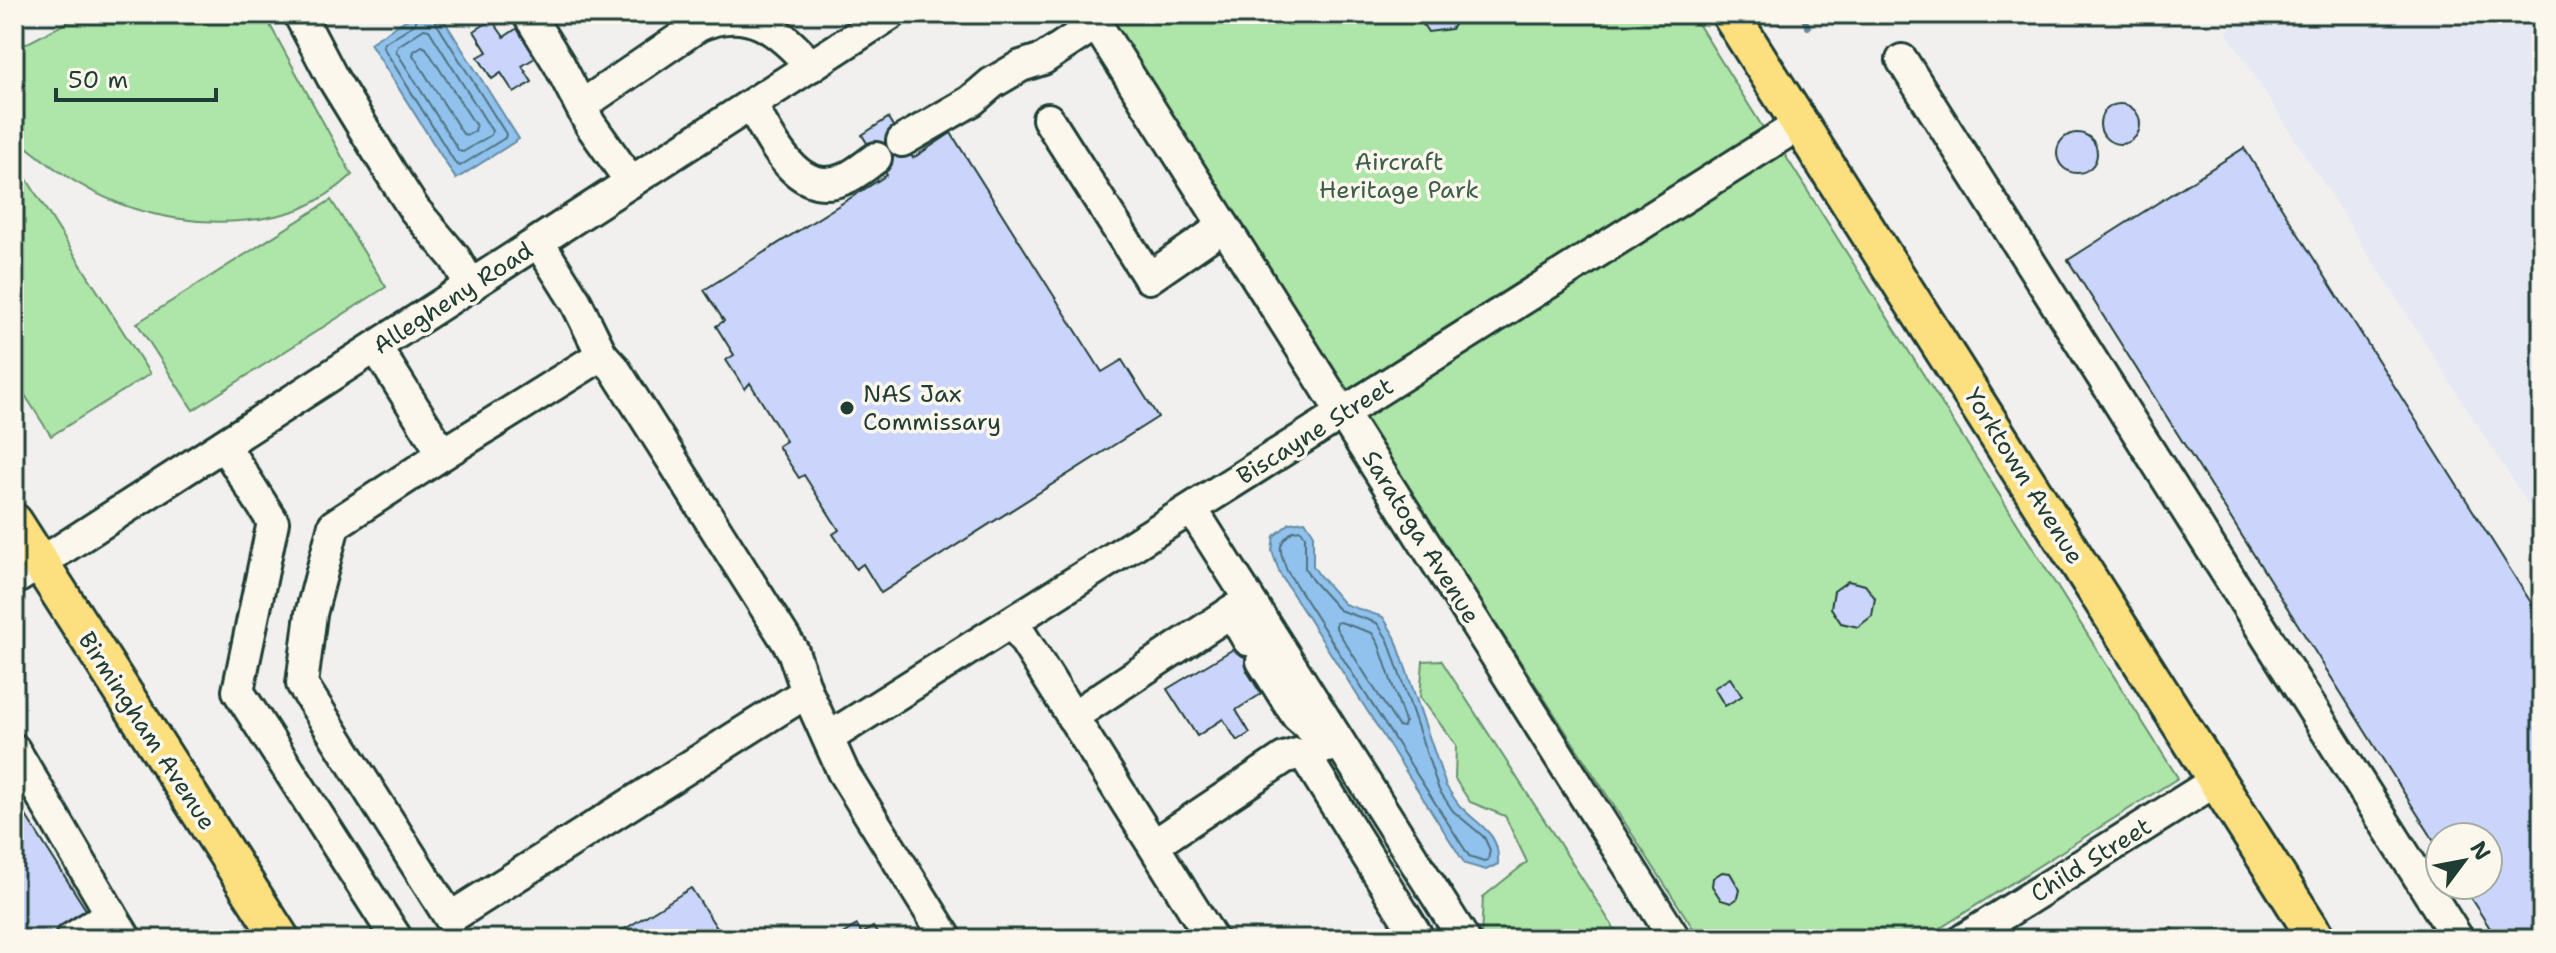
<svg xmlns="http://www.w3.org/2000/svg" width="2556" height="953" font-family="'Shantell Sans',sans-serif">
<rect width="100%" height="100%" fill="#f1f0ef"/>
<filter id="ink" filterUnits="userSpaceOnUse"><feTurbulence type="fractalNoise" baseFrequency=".0125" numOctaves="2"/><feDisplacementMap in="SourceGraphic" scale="16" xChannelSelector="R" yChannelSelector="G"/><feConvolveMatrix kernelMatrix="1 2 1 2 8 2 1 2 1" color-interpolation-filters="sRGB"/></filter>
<g filter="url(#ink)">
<path fill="#e6e8f3" d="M2251,14H2542V526L2226,31Z"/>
<g fill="#aee5a8" stroke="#66916e" stroke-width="2">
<path d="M83,14H264L352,175C337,189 319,201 300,209C249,227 186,225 135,209C90,195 49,167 14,136V50Z"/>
<path d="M1108,14H1692L1765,131L1349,396Z"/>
<path d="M1778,144L2178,778L1923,939H1700L1359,412Z"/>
<path d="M14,159L150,374L51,436L14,378Z"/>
<path d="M331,200L386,287L193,410L137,323Z"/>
<path d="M1441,660L1621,939H1481L1483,897L1527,862L1505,816L1470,802L1455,779L1456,745L1420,697L1423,661Z"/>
</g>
<g fill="#91c1ed" stroke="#638ca3" stroke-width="2">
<path d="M415,14H440L519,139L456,179L370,43Z"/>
<path d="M1305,521L1313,533V566L1319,575L1344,604L1383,617L1395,637L1446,786C1451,793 1455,801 1461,807C1480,827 1500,832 1498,864L1486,870L1465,864L1280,574L1272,551L1274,536L1290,523Z"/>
</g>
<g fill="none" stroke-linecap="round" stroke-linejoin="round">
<g stroke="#4d727e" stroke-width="2">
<path d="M418,14L415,24L384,43L383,47L456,164L460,166L505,138L506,134L435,21L434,14"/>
<path d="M424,29L429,30L492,131L491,135L463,152L459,151L396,51L398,46Z"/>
<path d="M422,46L426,48L476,126L475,131L468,135L463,134L413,55L414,51Z"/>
<path d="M1293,531L1301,530L1305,536V568L1312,580L1339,610L1377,623L1388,640L1439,790L1453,811L1484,837L1490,850L1488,860L1484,861L1469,856L1287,571C1280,551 1275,545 1293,531Z"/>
<path d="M1340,622L1372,633L1379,645L1405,722L1404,727L1398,726L1336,628V623Z"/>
</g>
<path stroke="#638ca3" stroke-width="6" d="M1802,14L1808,27"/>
</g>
<g fill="#cbd5fc" stroke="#1f3d34" stroke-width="2">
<path d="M1416,14H1462L1451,29L1428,32Z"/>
<path d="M492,20L504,37L519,27L538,56L522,66L532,82L514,93L501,73L492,79L478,57L487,52L474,31Z"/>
<circle cx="2120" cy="124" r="20"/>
<path d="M888,118L913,158L951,133L1102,372L1122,360L1158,417L881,593L863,564L856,569L833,534L839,530L804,475L799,478L778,446L786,441L750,383L745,389L726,360L734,355L716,326L724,321L704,290L887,175L862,135Z"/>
<circle cx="2077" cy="153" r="20"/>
<path d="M2244,148L2542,620V939H2497L2462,885H2488V837H2440V850L2068,260Z"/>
<path d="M1848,581L1865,585L1875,598L1872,616L1858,627L1841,623L1831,608L1834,591Z"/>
<path d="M1260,633L1274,654L1247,671L1261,694L1236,710L1250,733L1237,741L1223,719L1197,736L1167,689Z"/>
<path d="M1730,678L1742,696L1725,706L1714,688Z"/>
<path d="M14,797L90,916L53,939H26L14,921Z"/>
<path d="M1722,872L1730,873L1740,890L1738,898L1731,903L1721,900L1712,886L1713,878Z"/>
<path d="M691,888L724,939H609Z"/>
<path d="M857,925L862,934L873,927L880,938L843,939L841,935Z"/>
<path d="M2171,927L2179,939H2151Z"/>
</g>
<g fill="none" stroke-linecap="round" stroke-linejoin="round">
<defs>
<g id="minor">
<path d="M299,14L332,77L394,178L414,209L455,258L471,286"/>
<path d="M528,14L559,64L590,124L631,182"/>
<path d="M1090,14L1675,939"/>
<path d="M1902,60L2458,939"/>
<path d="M751,105C771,138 796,199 844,179C856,174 866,165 876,158"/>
<path d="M581,106L698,26C748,3 779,30 811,66"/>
<path d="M1048,119L1149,278L1224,226"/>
<path d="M902,141L971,101L992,83L1021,66L1043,59L1096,24"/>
<path d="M539,243L576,302L602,355L614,368L793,651L807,692L843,772L947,939"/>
<path d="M376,347L443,454L602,355"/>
<path d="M224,445L273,522L238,691L397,939"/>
<path d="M443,454L334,525L311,614L302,684L450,918L807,692"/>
<path d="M1192,509L1464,939"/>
<path d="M14,580L891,14"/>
<path d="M1231,611L1248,640"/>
<path d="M1013,622L1212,939"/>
<path d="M1262,661L1297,716L1322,738L1328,747"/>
<path d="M1072,717L1249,600"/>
<path d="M828,738L1800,124"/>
<path d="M14,749L111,914"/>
<path d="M1154,845L1284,758L1297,754L1306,757L1419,939"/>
<path d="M71,939L111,914L126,939"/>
<path d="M1964,939L2217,780"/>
</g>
<g id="major">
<path d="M1730,14L2317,939"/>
<path d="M14,522L281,939"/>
</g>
</defs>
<use href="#minor" stroke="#1f3d34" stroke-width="36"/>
<use href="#major" stroke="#1f3d34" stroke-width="42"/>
<use href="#minor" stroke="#fbf7ec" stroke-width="30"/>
<use href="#major" stroke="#fce080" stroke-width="36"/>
</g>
</g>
<circle fill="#1f3d34" stroke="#fbf7ec" stroke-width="3" cx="847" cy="408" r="8"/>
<g text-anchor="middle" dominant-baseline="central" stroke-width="7" stroke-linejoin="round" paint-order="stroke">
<g font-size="24" fill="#3c5f4b" stroke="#fbf7ec">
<text x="1399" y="162">Aircraft<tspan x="1399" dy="28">Heritage Park</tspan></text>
</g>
<g font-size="24" fill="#1f3d34" stroke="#fbf7ec">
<text transform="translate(453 298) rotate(-33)">Allegheny Road</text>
<text transform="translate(1315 431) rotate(-32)">Biscayne Street</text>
<text transform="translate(2024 476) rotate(58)">Yorktown Avenue</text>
<text transform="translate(1421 537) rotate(58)">Saratoga Avenue</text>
<text transform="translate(147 731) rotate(57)">Birmingham Avenue</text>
<text transform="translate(2091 860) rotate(-32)">Child Street</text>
</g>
<g font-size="24" fill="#1f3d34" stroke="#fbf7ec" text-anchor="start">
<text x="863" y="394">NAS Jax<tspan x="863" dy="28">Commissary</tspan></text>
</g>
</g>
<rect width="2556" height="953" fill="none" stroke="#fbf7ec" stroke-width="48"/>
<rect x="24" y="24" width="2508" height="905" fill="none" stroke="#1f3d34" stroke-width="3" filter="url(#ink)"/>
<g transform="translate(2464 861) rotate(58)"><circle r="38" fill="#fbf7ec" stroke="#a3ada2" stroke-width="2"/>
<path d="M0-6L14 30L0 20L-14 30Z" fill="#1f3d34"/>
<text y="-12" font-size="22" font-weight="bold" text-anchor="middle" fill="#1f3d34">N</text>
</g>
<path d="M56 88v12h160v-12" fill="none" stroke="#1f3d34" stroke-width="4"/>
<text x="68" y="88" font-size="24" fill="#1f3d34" stroke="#fbf7ec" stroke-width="6" paint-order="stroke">50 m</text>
</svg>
